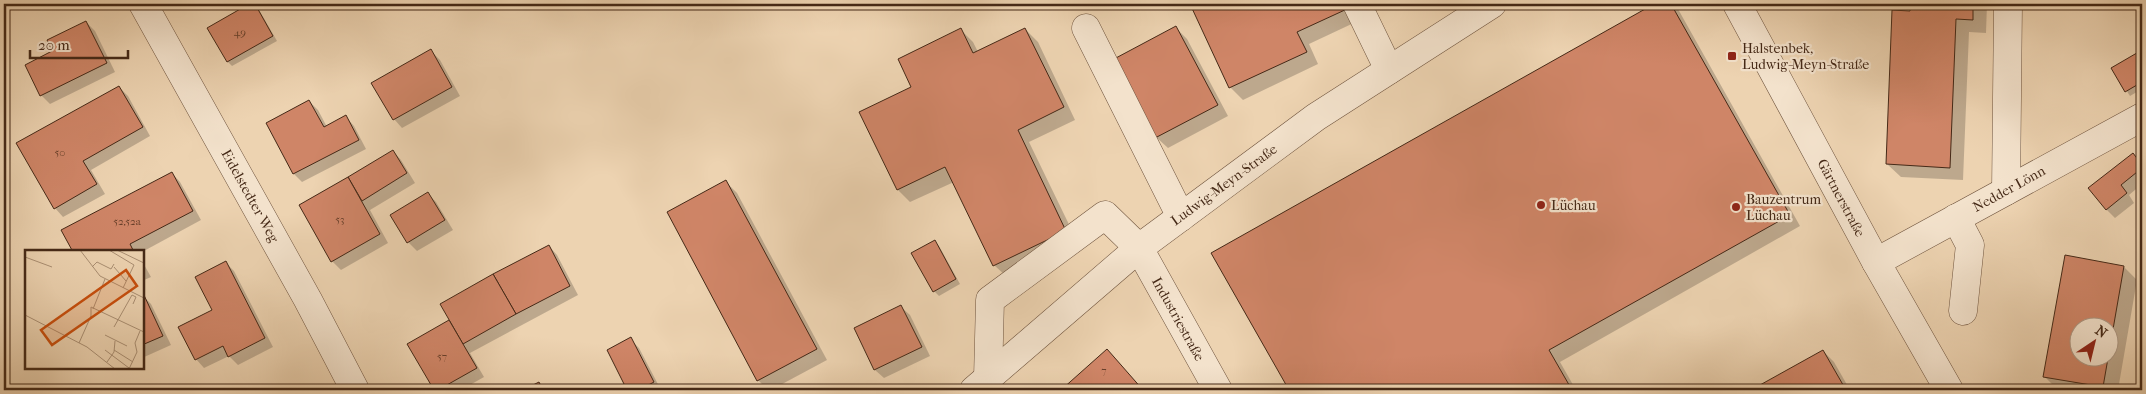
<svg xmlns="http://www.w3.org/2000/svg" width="2146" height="394" font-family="'IM FELL French Canon',serif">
<rect width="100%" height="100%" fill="#edd3b1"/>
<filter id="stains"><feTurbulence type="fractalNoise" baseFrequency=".004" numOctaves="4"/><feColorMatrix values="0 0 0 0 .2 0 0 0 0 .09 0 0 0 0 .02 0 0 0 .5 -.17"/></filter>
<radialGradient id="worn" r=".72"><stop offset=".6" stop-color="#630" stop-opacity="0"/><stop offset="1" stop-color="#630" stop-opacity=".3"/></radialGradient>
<g fill="#0003" fill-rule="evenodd">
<path d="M252,4L258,8L277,41L232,66L228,62L209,28Z"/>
<path d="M1192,4H1350L1358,21L1309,44L1318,64L1243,100L1230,87Z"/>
<path d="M1657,4H1672L1678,9L1800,226L1560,362L1576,390H1291L1213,254Z"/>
<path d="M1911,4H1987L1986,33L1969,32L1963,180L1901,177L1887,164Z"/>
<path d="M86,22L95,31L115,72L50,104L41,95L54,52Z"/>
<path d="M1176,28L1187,39L1228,116L1168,148L1156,137Z"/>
<path d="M1025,29L1038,42L1075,120L1029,142L1078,243L1007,277L994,265L954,182L910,202L898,190L860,112L912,87L961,30L973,42L978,52Z"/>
<path d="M431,51L440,60L460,96L402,128L394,119Z"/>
<path d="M2142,51V89L2130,96L2112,68Z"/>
<path d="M119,87L128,96L150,136L91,170L105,194L63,217L55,208Z"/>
<path d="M309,101L318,110L327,127L346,117L354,126L366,149L302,182L294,174Z"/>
<path d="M393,151L401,160L415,183L370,210L388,243L341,270L332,261L300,205Z"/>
<path d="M2133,154L2142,164V184L2129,195L2134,203L2115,218L2106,209Z"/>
<path d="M172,173L180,182L201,220L142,252H74Z"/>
<path d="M726,182L737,193L827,360L771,390H768L758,380Z"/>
<path d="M428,194L436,202L453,230L417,251L408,242Z"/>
<path d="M934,242L939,246L960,284L939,296L934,291Z"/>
<path d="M549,246L557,255L578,295L470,353L484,377L461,390H436L409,345L450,321Z"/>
<path d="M2066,256L2124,267L2137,280L2118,390H2058L2044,376ZM2078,326H2108V356H2078Z"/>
<path d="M142,261L151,277L142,281Z"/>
<path d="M226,263L234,271L273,347L238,365L229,356L204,368L196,359L214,310Z"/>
<path d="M142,295L151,304L171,345L142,358Z"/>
<path d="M901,307L910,315L930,356L884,378L875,370L856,328Z"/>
<path d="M630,339L639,348L661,390H629L608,350Z"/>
<path d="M1107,351L1143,390H1062Z"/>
<path d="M1823,351L1834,362L1850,390H1754Z"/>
</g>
<g fill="#cf8567" stroke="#452917" fill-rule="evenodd">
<path d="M249,4H255L273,36L227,62L207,28Z"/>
<path d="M1190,4H1344L1347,9L1297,32L1307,52L1229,88Z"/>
<path d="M1654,4H1671L1790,215L1549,350L1572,390H1289L1211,253Z"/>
<path d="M1910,4H1973V20L1956,19L1950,168L1886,164L1892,10L1910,11Z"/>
<path d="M86,21L107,63L40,96L25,65L52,51L47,40Z"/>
<path d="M1176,26L1218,105L1155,138L1114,59Z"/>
<path d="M961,28L973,53L1025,28L1064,107L1018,130L1066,231L993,266L945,167L897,190L859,112L911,87L898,59Z"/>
<path d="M431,49L452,87L393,120L371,83Z"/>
<path d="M2142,50V82L2125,92L2111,68Z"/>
<path d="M119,86L143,127L83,161L97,184L54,209L16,143Z"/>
<path d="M309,100L324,127L346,115L359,140L293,174L266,123Z"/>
<path d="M393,150L407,173L362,201L348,177Z"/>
<path d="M2133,153L2142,165V168L2121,185L2127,193L2106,210L2088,188Z"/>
<path d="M172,172L193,211L130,244L134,252H73L61,230Z"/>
<path d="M348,177L380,234L331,262L299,205Z"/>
<path d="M726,180L817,349L757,381L667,212Z"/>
<path d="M428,192L445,220L407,243L390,215Z"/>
<path d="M935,240L956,279L933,292L911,253Z"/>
<path d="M549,245L570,286L516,314L493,274Z"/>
<path d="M2065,255L2124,266L2103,387L2043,377ZM2078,326H2108V356H2078Z"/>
<path d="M226,261L265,338L228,357L223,346L195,360L178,327L212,310L195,277Z"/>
<path d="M493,274L516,314L463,344L440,304Z"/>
<path d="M143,293L163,336L142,345V294Z"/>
<path d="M901,305L922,347L874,370L854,328Z"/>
<path d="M449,320L477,368L438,390H434L407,344Z"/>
<path d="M631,337L654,382L639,390H627L607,350Z"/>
<path d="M1107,349L1143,390H1061Z"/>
<path d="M1823,350L1846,390H1751Z"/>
<path d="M539,382L543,390H523Z"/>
</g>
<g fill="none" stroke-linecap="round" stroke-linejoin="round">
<defs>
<g id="minor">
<path d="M143,4L308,300L355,390"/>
<path d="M1357,4L1389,70"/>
<path d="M1737,4L1876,262L1949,390"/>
<path d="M1086,28L1181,217"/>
<path d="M2006,191L2008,4"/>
<path d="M1956,218L1970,245L1963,311"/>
<path d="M1876,262L2142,117"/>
<path d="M988,378L990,300L1105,215L1139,248L1218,390"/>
<path d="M974,390L1139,248L1316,117L1492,4"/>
</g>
</defs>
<use href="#minor" stroke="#6f543e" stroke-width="29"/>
<use href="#minor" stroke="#f3e2cc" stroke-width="28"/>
</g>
<g fill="#8f2418" stroke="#f3e2cc" stroke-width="2">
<rect x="1727" y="51" width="10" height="10" rx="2.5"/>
<circle cx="1541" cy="205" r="5"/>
<circle cx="1736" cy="207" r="5"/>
</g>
<g text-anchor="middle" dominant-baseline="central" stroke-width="4.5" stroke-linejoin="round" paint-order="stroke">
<g font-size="11" fill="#68402b">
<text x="240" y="32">49</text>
<text x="60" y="152">50</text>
<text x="340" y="219">53</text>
<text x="127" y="221">52,52a</text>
<text x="442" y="356">57</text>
<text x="1104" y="370">7</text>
</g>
<g font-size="14" fill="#452917" stroke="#f3e2cc" text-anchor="start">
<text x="1742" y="48">Halstenbek,<tspan x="1742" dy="16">Ludwig-Meyn-Straße</tspan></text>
<text x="1746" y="199">Bauzentrum<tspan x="1746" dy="16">Lüchau</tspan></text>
<text x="1551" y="205">Lüchau</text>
</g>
<g font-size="14" fill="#452917" stroke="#f3e2cc">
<text transform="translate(1224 185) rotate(-36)">Ludwig-Meyn-Straße</text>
<text transform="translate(2009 189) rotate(-29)">Nedder Lönn</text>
<text transform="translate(250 196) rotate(61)">Eidelstedter Weg</text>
<text transform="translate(1841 198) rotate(62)">Gärtnerstraße</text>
<text transform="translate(1178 319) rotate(61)">Industriestraße</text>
</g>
</g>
<g transform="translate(25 250)">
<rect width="119" height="119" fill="#edd3b1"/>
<path fill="none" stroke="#aa8f73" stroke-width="1" d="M55,0L75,26L119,48M84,0L109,15L98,38M92,0L119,13M0,7L27,17M67,17L72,12L86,19L89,14M89,17L101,31M68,59L80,29M0,65L62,97L90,119M66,67V57L119,82M89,77L107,45L111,47L108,54M80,85L102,96M54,93L66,66M80,100L104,118M89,100L108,112M82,112L89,102L90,91M104,119L112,102L110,93L115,81"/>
<path fill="#c74f0e" fill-opacity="0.15" stroke="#c74f0e" stroke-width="2.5" d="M101,20L112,36L27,95L16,80Z"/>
<rect width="119" height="119" fill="none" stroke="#452917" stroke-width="2.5"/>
</g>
<rect width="2146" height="394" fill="none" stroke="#edd3b1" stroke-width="20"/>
<rect x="5" y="5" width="2136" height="384" fill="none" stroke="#452917" stroke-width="2.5"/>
<rect x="10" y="10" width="2126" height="374" fill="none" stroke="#452917"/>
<g transform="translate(2094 342) rotate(35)"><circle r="24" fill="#f3e2cc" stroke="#ad9884"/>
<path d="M0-4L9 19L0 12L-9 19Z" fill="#8f2418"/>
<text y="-8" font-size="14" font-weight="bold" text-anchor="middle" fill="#452917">N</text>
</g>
<path d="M30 50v8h98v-8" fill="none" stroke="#452917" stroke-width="2.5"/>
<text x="38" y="50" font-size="15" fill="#452917" stroke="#f3e2cc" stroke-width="4" paint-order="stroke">20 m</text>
<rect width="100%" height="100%" filter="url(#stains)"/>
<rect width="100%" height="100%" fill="url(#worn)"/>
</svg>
